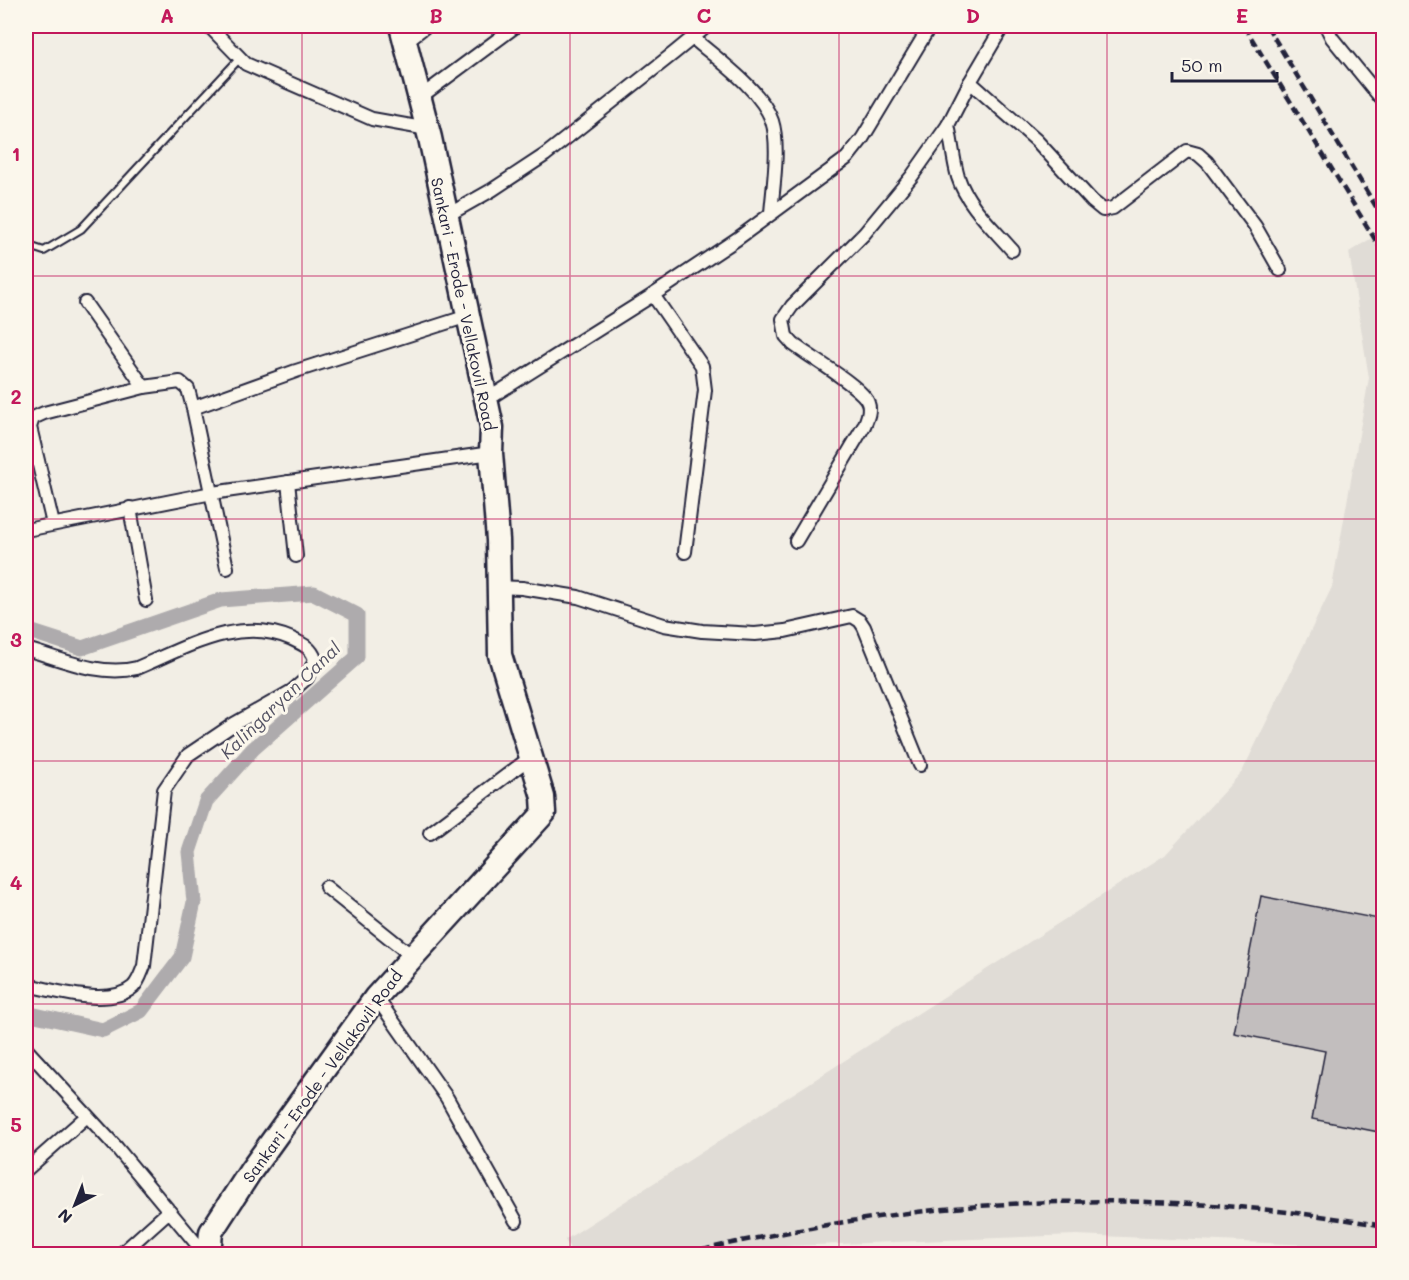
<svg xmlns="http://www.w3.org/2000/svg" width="1409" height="1280" font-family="Mali,sans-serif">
<rect width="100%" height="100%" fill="#f2eee5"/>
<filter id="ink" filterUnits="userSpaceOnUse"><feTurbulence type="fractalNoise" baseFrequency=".0167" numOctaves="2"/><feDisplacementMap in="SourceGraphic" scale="12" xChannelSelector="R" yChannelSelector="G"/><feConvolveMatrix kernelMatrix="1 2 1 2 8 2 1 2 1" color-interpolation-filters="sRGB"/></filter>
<g filter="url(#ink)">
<path fill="#e0dcd6" d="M1383,231V1254L1337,1246L1076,1235L788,1246L759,1254H573L565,1240L1165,855L1242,772L1332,587L1369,378L1349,252Z"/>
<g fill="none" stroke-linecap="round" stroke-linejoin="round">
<path stroke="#aeabad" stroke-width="15" d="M26,630L82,648L221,600L314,593L357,615V657L253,749L206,801L189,852L194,902L182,957L141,1011L103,1030L26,1013"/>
</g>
<path fill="#c2bebe" stroke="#22223b" stroke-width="1.5" d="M1261,896L1384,920V1133L1312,1119L1325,1051L1234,1033Z"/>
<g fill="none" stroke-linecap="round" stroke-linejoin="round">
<defs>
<path id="lane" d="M26,245L44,251L81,229L240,58"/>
<g id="street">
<path d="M209,26L246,64L372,119L428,129"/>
<path d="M1326,26L1332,38L1384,102"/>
<path d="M693,38C718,60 761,89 772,121C780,146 773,187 771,213"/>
<path d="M405,42L426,26"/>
<path d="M970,82L1036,140L1092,201L1103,210L1113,208L1187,151L1198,154L1207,162L1255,226L1280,270"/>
<path d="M419,98L516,26"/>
<path d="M948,125C952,142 953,160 958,177C967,205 993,228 1012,250"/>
<path d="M446,216L492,190L545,155L674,53L707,26"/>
<path d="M653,295L702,366L705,390L685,552"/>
<path d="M85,303L144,387"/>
<path d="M486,400L653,295L737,239L847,158L862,139L930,26"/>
<path d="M193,408L296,371L468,316"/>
<path d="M288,482L296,556"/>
<path d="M130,508L146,600"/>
<path d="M53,524L30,427L33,418L44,413L144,387L180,382L188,389L193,408L227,568"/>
<path d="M26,530L212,493L491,453"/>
<path d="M796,541L864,426C867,419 871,411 868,403C864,388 808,356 793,344L786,336L783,319L792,306L864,234L912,176L948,125L970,82L1003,26"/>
<path d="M497,587L522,588L578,597L664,625L702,631L755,634L785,631L852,616L860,621L864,627L920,765"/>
<path d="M26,649C61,659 100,677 137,668C185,648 239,615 292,639C302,644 311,647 315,659L307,678L292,691L234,724L188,755L164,790L144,966C141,973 139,981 133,987C109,1008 54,990 26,985"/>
<path d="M430,833L531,757"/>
<path d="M326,887L412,956"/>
<path d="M376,997L447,1098L516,1221"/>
<path d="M26,1049L117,1148L205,1254"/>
<path d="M26,1170L87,1116"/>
<path d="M121,1254L168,1212"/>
</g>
<path id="highway" d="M209,1254L211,1232L250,1172L376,997L544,813L543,797L500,655L498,540L491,453L492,427L430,138L401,26"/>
</defs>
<use href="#lane" stroke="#22223b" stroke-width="10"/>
<use href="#street" stroke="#22223b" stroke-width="16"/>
<use href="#highway" stroke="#22223b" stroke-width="27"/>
<use href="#lane" stroke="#fbf7ec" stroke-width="6"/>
<use href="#street" stroke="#fbf7ec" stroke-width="12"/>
<use href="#highway" stroke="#fbf7ec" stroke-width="22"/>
<g stroke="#22223b" stroke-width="4.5" stroke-dasharray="9 4.5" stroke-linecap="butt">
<path d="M1244,26L1384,254"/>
<path d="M1267,26L1384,220"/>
<path d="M689,1254C725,1243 763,1237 800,1230C991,1193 1192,1192 1384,1226"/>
</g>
</g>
</g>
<path fill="none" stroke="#c2185b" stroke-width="1.5" stroke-opacity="0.55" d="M302,26V1254M570,26V1254M839,26V1254M1107,26V1254M26,276H1384M26,519H1384M26,761H1384M26,1004H1384"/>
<g text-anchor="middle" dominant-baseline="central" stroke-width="6" stroke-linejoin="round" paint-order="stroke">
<g font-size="16" fill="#22223b" stroke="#fbf7ec">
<text transform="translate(464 304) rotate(78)">Sankari - Erode - Vellakovil Road</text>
<text transform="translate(322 1076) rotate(-54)">Sankari - Erode - Vellakovil Road</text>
</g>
<g font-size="18" font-style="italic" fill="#535263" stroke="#fbf7ec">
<text transform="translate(280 700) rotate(-44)">Kalingaryan Canal</text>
</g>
</g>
<rect width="1409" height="1280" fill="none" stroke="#fbf7ec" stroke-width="66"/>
<g transform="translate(75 1205) rotate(222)" stroke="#fbf7ec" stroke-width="4.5" paint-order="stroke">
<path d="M0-4.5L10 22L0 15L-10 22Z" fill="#22223b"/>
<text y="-9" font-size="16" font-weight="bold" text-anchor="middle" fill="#22223b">N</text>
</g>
<path d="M1172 72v9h105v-9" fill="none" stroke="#22223b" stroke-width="3"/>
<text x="1181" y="72" font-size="18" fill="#22223b" stroke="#fbf7ec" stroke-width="4.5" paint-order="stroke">50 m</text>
<rect x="33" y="33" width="1343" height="1214" fill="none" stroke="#c2185b" stroke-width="2"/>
<g font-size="20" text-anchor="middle" font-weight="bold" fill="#c2185b">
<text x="167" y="23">A</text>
<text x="436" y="23">B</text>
<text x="704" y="23">C</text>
<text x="973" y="23">D</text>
<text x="1242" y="23">E</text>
<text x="16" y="161">1</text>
<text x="16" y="404">2</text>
<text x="16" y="647">3</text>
<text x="16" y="890">4</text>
<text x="16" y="1132">5</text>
</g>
</svg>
